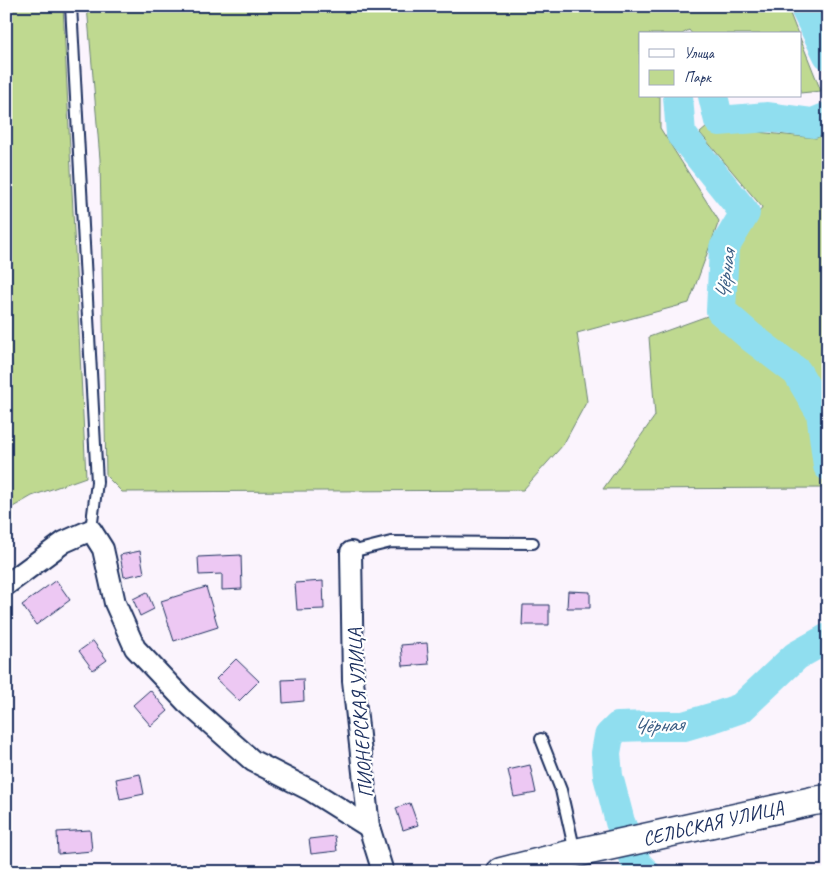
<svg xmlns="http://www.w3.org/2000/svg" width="834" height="878" font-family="Caveat,sans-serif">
<rect width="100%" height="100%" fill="#fbf4fd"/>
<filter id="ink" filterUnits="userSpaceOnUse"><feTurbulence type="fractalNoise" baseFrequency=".02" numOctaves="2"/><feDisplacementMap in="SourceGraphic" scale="10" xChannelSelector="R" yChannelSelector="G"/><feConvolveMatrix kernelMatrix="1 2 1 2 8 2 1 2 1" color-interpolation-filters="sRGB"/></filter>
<g filter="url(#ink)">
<g fill="#bfd990" stroke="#6d8477">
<path d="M6,6H63L86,477L32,496L6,511Z"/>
<path d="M87,6H787L798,34H692L689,30L682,34H640V96H660V128L719,221L689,303L577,333L587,401L563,445L523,490L122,492L106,476L100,159Z"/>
<path d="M800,38L821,91L800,93Z"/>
<path d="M707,127L816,138L828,133V488L603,489L655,416L649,337L735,306L737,252L762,207L700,133Z"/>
</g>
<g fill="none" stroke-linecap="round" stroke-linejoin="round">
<g stroke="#90deef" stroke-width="30">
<path d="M804,6L828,55"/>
<path d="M678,96L681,134L745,213L724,248L721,311L751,337L797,372L821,413L828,466"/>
<path d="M713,96L719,121L768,117L813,123L828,117"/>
<path d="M645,872L637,864L620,822L608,776L606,753L609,736L618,727L649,726H684L718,716L741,708L796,656L828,638"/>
</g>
</g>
<g fill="#edc8f3" stroke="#1b2f5e">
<path d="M140,551L144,573L124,577L120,555Z"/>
<path d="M241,555L242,589L222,590V574L199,575L198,557Z"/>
<path d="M56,580L70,600L36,625L22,605Z"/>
<path d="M323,581L324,609L297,610L295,583Z"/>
<path d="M206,587L218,627L174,641L161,601Z"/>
<path d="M568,591L590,592V608H567Z"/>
<path d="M147,592L154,609L140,616L133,599Z"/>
<path d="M523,605H549V625H522Z"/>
<path d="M93,641L107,660L93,670L79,651Z"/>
<path d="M427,643L429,664L403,666L401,645Z"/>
<path d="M236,659L259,681L239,701L216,679Z"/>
<path d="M303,679L304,701L283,703L282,680Z"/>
<path d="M150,690L168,711L151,726L133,705Z"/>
<path d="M530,765L536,793L514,797L508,770Z"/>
<path d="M140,774L144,794L120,799L116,779Z"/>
<path d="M410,803L418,825L403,830L396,808Z"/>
<path d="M90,830L92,851L58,854L57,832Z"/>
<path d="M335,836L337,851L311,854L309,839Z"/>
</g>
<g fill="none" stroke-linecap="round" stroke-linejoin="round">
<defs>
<g id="lane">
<path d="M71,6L97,482L91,530"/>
<path d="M351,552L391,542L533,543"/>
<path d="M541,739L561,790L575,852"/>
</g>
<g id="street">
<path d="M351,552L353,681L369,827L383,872"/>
<path d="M6,585L64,542L91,530L103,549L115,603L135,648L186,702L253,761L310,790L369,827"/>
</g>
<path id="secondary" d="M501,872L576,853L813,801L828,799"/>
</defs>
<use href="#lane" stroke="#1b2f5e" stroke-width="14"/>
<use href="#street" stroke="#1b2f5e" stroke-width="24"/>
<use href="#secondary" stroke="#1b2f5e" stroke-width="31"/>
<use href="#lane" stroke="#fff" stroke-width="10"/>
<use href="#street" stroke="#fff" stroke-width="20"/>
<use href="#secondary" stroke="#fff" stroke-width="28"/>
</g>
</g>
<g text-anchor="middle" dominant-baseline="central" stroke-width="4.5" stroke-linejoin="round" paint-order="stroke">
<g font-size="20" fill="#1b2f5e" stroke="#fff">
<text transform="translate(360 713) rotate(-94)">ПИОНЕРСКАЯ УЛИЦА</text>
<text transform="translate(713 823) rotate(-13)">СЕЛЬСКАЯ УЛИЦА</text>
</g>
<g font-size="21" font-style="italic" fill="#385b82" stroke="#fff">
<text transform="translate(725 275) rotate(-83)">Чёрная</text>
<text transform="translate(658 725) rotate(-3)">Чёрная</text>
</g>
</g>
<rect width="834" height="878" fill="none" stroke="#fff" stroke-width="25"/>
<rect x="12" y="12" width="809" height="853" fill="none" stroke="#1b2f5e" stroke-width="2" filter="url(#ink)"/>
<rect x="639" y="32" width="162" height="65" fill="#ffffff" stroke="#a4acbf"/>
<rect x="649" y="49" width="25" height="8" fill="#ffffff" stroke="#a4acbf"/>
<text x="684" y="58" font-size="15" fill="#1b2f5e">Улица</text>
<rect x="649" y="70" width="25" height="15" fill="#bfd990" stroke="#a4acbf"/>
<text x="684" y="82" font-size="15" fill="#1b2f5e">Парк</text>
</svg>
